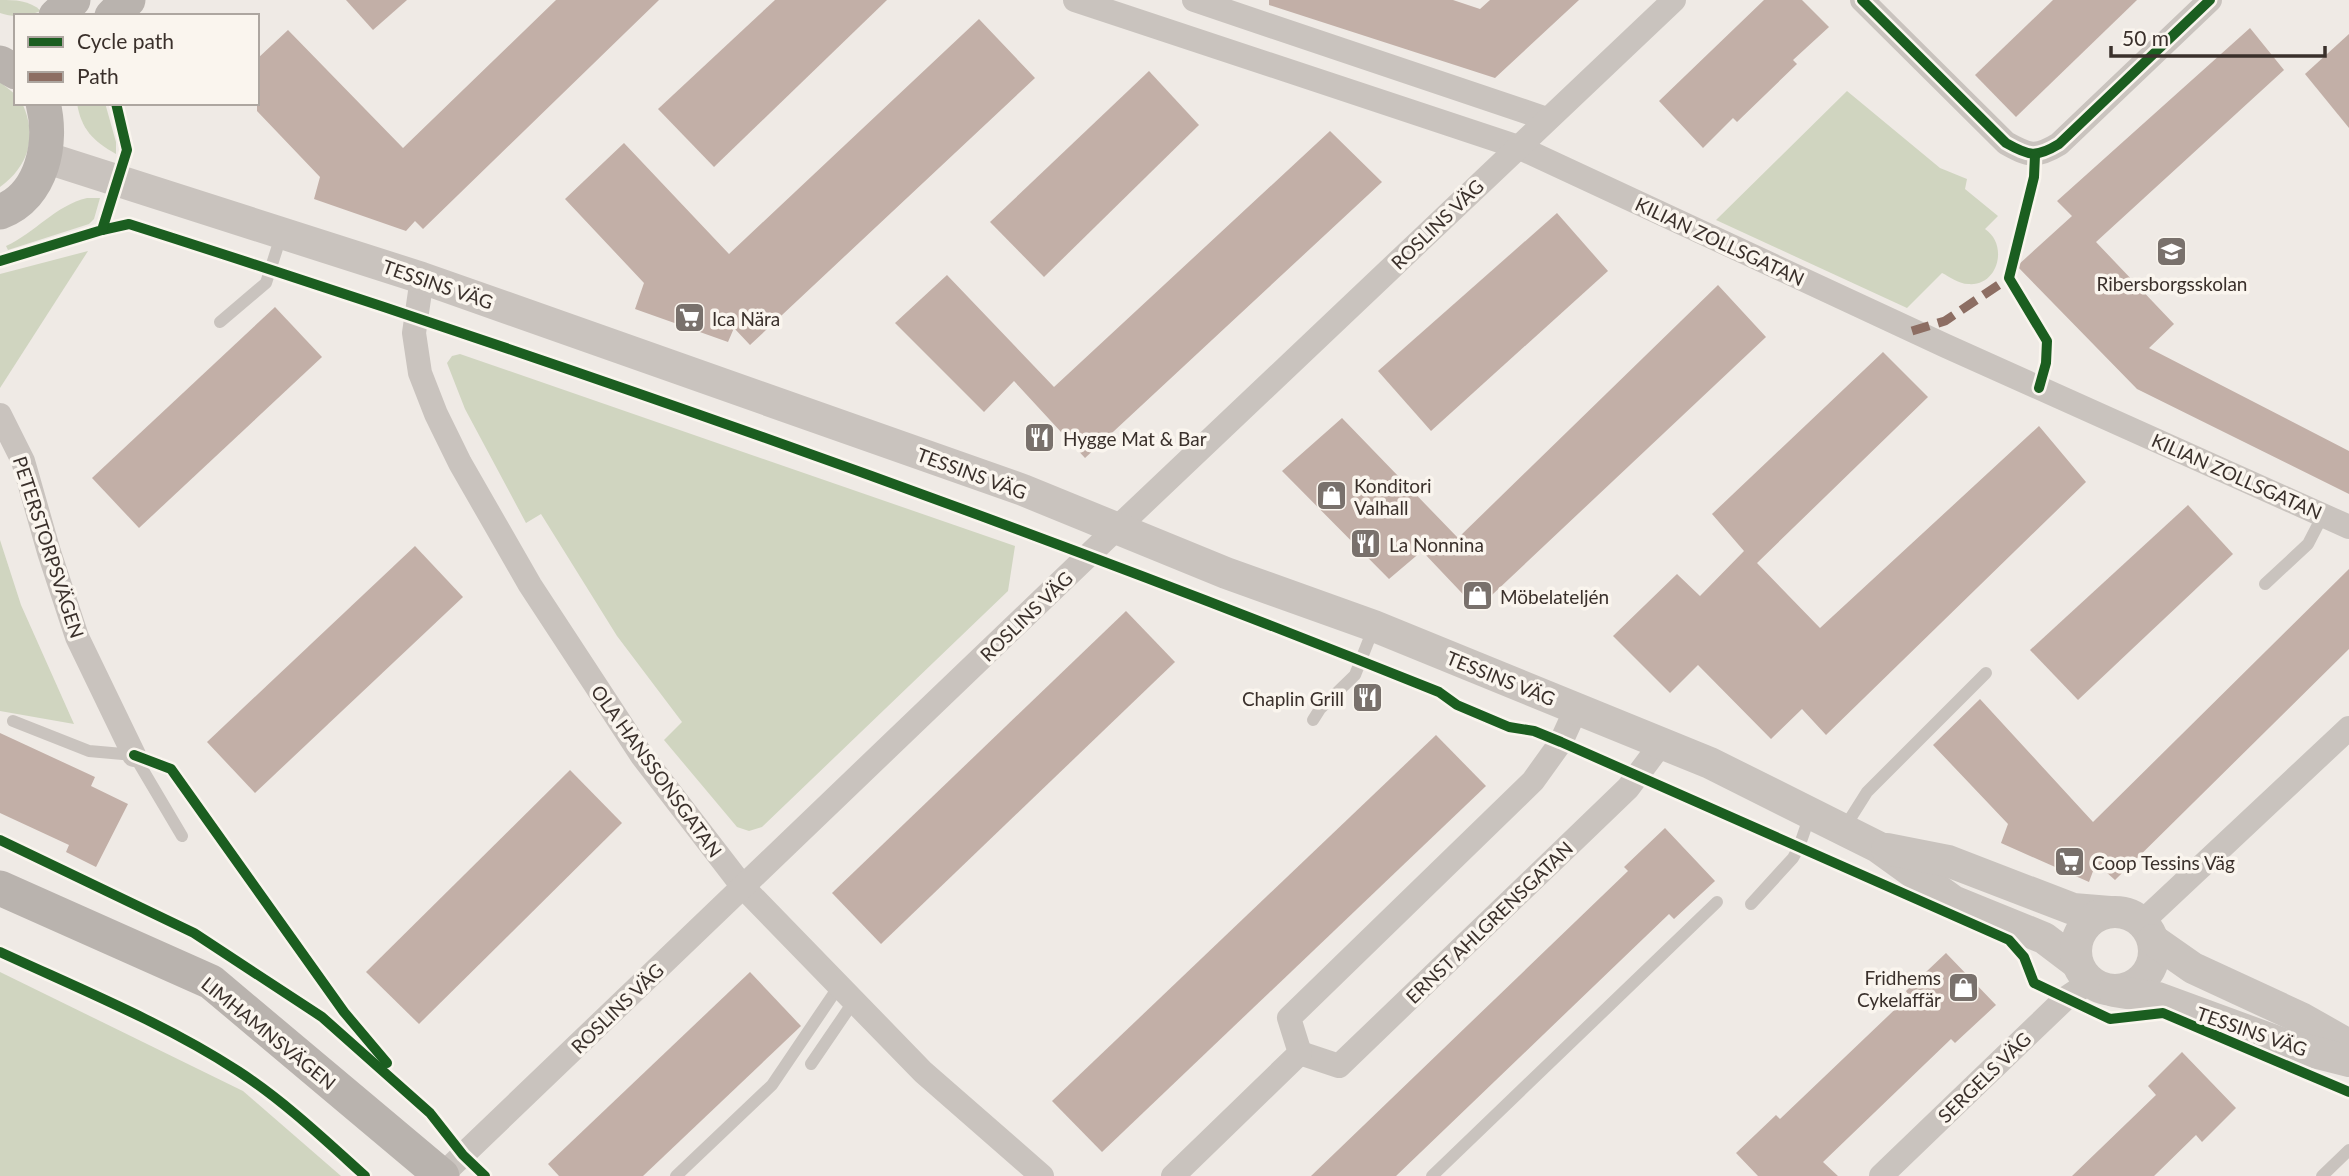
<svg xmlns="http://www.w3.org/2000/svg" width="2349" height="1176" font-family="Lato,sans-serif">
<rect width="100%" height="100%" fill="#efeae5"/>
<g fill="#d0d5c0">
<path d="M0,0C16,0 29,0 41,11C28,16 14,18 0,13Z"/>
<path d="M0,82L16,95V103L23,105C37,137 29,166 0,187Z"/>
<path d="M1847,91L1940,168L1967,179L1965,189L1998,216L1985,229C2009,245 1998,287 1968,284C1959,284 1950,277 1942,273L1907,308L1716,220Z"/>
<path d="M77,103H105L116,142V154C93,141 81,129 77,103Z"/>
<path d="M87,198H100L94,219L89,224L8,250L6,246C35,233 56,205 87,198Z"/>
<path d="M88,251L0,388V274Z"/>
<path d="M460,354L1015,546L1008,591L762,827L749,831L737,827L664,740L682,722L617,636L541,514L526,523L465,409L447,363L452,356Z"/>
<path d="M0,540L21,605L74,724L0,711Z"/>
<path d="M0,972L243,1091L341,1176H0Z"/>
</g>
<g fill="#c2afa7">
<path d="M346,0H407L373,30Z"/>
<path d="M556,0H659L423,229L415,221L406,231L314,199L320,177L257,111V59L288,30L403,148Z"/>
<path d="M775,0H887L714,167L658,109Z"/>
<path d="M1269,0H1453L1480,9L1490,0H1579L1495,78L1269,5Z"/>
<path d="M1764,0H1802L1829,27L1793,60L1797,64L1737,122L1733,118L1703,148L1659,101Z"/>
<path d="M2053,0H2137L2016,117L1975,75Z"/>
<path d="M979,19L1035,78L750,345L734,328L728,342L635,309L644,283L565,199L624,143L729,254Z"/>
<path d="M2250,28L2284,70L2096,242L2174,324L2149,348L2349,451V494L2137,389L2017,266L2072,216L2057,201Z"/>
<path d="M2349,34V128L2305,74Z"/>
<path d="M1149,71L1199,125L1044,277L990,222Z"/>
<path d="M1330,131L1382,182L1085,458L1014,381L984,412L895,323L947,275L1054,387Z"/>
<path d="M1557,213L1608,271L1431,431L1378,371Z"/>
<path d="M1718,285L1766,337L1477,609L1422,551L1389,579L1282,471L1342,418L1458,538Z"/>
<path d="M275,307L322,357L139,528L92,478Z"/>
<path d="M1883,352L1928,397L1757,563L1820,628L2039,426L2086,482L1826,735L1802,709L1771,739L1698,665L1670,693L1613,636L1677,574L1700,596L1744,551L1712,514Z"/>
<path d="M2188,505L2233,554L2078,700L2030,650Z"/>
<path d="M415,546L463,597L255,793L207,742Z"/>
<path d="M2349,569V649L2115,880L2096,863L2089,882L2001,843L2008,824L1933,745L1980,699L2093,822Z"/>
<path d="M1126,611L1175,662L881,944L832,893Z"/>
<path d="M0,733L95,777L91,786L128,804L96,867L66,852L69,845L0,813Z"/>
<path d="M1436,735L1486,786L1102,1152L1052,1101Z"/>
<path d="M570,770L622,823L419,1024L366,972Z"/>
<path d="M1665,828L1715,881L1674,919L1669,914L1396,1176H1311L1628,871L1624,867Z"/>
<path d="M1946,953L1996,1005L1955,1043L1951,1039L1823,1162L1838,1176H1758L1736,1153L1776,1115L1780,1119L1909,996L1906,991Z"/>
<path d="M750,972L801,1026L643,1176H559L548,1164Z"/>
<path d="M2182,1052L2236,1108L2202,1142L2196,1135L2154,1176H2072L2156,1095L2148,1086Z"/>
</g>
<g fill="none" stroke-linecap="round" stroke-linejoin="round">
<g stroke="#c9c3be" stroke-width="12">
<path d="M220,322L266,283L282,233"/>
<path d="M2265,584L2308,544L2323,515"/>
<path d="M1313,720L1320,709L1355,675L1374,627"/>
<path d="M13,721L89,751L134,755L182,836"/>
<path d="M1843,830L1867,792L1986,673"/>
<path d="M1751,904L1793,858L1799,847L1810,815"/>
<path d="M811,1064L854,1001"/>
<path d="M676,1176L772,1085L839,986"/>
<path d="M1432,1176L1717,902"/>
<path d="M2322,1176L2349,1150"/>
</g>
<g stroke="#c9c3be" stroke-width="24">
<path d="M1075,0L1518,147L1946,346L2349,527"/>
<path d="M1194,0L1547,119"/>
<path d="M1862,0L2006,143C2029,156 2036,158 2059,144L2210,0"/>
<path d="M422,278L414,333L420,373L436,414L460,463L530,585L642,756L743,887L923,1072L1042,1176"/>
<path d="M0,415L23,461L49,552L77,637L134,755"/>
<path d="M2142,922L2349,728"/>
<path d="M1300,1053L1339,1066L1628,788L1661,744"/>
<path d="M1300,1053L1289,1018L1533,781L1561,742L1576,709"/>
<path d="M442,1175L1118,527L1674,0"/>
<path d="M1173,1176L1300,1053"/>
<path d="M1881,1176L2066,998L2090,982"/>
</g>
<g stroke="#c9c3be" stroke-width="32">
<path d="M44,157L422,278L1023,490L1226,573L1374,626L1710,763L1878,847L1953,901L2044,938L2077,963"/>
<path d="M1887,849L1948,861L2073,909L2110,912"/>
<circle cx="2115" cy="951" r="39"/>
<path d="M2153,940L2193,968L2301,1018L2349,1045"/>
<path d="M2114,991L2158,998L2286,1045L2349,1061"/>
</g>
<g stroke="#b9b3ae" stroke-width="35">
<path d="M56,16L73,0"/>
<path d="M112,16L128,0"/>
<path d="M0,63L16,72"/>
<path d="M0,212C43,196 53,142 43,103"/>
<path d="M0,888L211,982L442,1176"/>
</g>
<path stroke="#8d6e63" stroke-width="9" stroke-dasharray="18 9" stroke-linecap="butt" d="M1912,331L1945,321L2009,278"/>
<defs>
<g id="cycleway">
<path d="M1862,0L2006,143C2029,156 2036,158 2059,144L2210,0"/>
<path d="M2035,155L2034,177L2009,278L2047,341L2046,363L2039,388"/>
<path d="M102,230L129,224C571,365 1008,519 1439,692L1457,705L1509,727L1534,731L1561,742L2009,940L2024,957L2034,983L2110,1019L2163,1013L2349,1092"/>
<path d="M0,261L102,230L127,150L116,103"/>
<path d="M134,755L171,769L344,1012L387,1063"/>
<path d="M0,840L194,933L322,1017L430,1113L463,1155L485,1176"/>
<path d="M0,952C80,989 164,1023 238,1071C284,1101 324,1139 365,1176"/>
</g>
</defs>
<use href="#cycleway" stroke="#faf5ee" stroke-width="15"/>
<use href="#cycleway" stroke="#1b5e20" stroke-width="10"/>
</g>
<defs>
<symbol id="school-square" viewBox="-11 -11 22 22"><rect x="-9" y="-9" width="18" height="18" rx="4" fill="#79716c" stroke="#faf5ee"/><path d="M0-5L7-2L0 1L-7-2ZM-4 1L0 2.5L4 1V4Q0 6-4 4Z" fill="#fff"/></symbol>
<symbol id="supermarket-square" viewBox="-11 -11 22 22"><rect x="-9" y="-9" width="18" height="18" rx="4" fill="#79716c" stroke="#faf5ee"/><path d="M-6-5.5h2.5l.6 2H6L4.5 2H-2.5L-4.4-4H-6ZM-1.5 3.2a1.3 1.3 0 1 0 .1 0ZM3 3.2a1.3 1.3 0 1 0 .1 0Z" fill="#fff"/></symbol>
<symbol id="restaurant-square" viewBox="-11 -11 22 22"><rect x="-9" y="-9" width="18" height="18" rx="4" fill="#79716c" stroke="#faf5ee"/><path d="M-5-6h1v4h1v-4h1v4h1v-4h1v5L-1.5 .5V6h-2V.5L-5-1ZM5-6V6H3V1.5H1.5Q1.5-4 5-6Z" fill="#fff"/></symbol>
<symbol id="shop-square" viewBox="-11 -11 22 22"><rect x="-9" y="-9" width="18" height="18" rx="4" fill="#79716c" stroke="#faf5ee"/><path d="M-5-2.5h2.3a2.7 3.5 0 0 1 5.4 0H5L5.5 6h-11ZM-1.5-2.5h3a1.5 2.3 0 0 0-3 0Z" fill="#fff"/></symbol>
</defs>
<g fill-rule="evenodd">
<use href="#school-square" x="2154" y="234" width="35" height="35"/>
<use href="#supermarket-square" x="672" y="300" width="35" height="35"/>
<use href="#restaurant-square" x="1022" y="420" width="35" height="35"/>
<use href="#shop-square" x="1314" y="478" width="35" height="35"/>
<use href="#restaurant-square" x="1348" y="526" width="35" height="35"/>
<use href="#shop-square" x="1460" y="578" width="35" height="35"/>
<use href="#restaurant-square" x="1350" y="680" width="35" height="35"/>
<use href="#supermarket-square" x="2052" y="844" width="35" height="35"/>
<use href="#shop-square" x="1946" y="970" width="35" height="35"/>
</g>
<g text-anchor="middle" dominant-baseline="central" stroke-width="7" stroke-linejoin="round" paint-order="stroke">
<g font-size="19" fill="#3a302b" stroke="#faf5ee">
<text transform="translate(1437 224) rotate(-44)">ROSLINS VÄG</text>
<text transform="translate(1720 241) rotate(25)">KILIAN ZOLLSGATAN</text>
<text transform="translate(438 284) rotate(19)">TESSINS VÄG</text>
<text transform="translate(972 473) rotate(20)">TESSINS VÄG</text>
<text transform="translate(2237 476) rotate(24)">KILIAN ZOLLSGATAN</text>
<text transform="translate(49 547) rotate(72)">PETERSTORPSVÄGEN</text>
<text transform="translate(1026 616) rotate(-44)">ROSLINS VÄG</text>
<text transform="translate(1501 678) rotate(22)">TESSINS VÄG</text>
<text transform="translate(657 771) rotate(54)">OLA HANSSONSGATAN</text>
<text transform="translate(1489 922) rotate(-44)">ERNST AHLGRENSGATAN</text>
<text transform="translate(617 1008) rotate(-44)">ROSLINS VÄG</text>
<text transform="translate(2252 1031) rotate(19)">TESSINS VÄG</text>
<text transform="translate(269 1033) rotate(39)">LIMHAMNSVÄGEN</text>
<text transform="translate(1984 1077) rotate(-44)">SERGELS VÄG</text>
</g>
<g font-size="19" fill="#3a302b" stroke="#faf5ee" text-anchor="start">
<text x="2172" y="283" text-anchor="middle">Ribersborgsskolan</text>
<text x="712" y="318">Ica Nära</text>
<text x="1063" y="438">Hygge Mat &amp; Bar</text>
<text x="1354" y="485">Konditori<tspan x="1354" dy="22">Valhall</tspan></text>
<text x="1389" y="544">La Nonnina</text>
<text x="1500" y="596">Möbelateljén</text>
<text x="1344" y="698" text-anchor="end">Chaplin Grill</text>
<text x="2092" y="862">Coop Tessins Väg</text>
<text x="1941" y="977" text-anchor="end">Fridhems<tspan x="1941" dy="22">Cykelaffär</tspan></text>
</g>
</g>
<rect x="14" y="14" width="245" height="91" fill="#faf5ee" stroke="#ada6a0" stroke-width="2"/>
<rect x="28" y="37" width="35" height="10" fill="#1b5e20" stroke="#ada6a0" stroke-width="2"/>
<text x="77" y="49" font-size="21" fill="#3a302b">Cycle path</text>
<rect x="28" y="72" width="35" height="10" fill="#8d6e63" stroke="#ada6a0" stroke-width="2"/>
<text x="77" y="84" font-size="21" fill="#3a302b">Path</text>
<path d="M2111 46v10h214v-10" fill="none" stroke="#3a302b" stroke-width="3.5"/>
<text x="2122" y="46" font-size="21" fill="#3a302b" stroke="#faf5ee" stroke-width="5" paint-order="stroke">50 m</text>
</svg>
